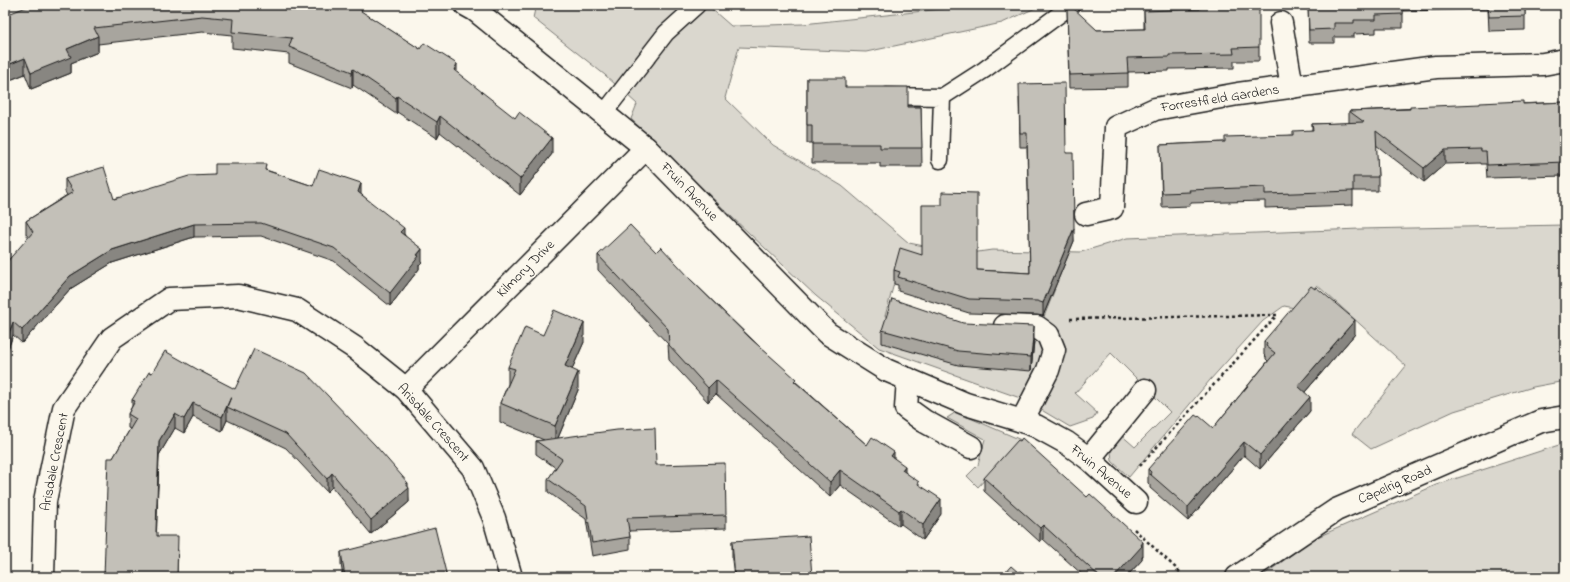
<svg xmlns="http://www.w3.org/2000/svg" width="1570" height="582" font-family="'Indie Flower',sans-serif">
<rect width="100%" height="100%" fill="#fbf7ec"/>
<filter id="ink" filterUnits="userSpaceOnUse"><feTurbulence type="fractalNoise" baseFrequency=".025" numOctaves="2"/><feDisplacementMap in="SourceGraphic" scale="8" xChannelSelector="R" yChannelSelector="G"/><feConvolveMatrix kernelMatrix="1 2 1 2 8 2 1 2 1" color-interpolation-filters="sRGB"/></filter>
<g filter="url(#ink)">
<g fill="#dad7ce" stroke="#7b7a75" fill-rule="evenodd">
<path d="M536,5H707L731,26L803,24L951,8L1040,6L1002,23L866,52L739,47L725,98L773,145L842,186L909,243L964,254L992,250L1081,252L1127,238L1360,229L1565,225V381L1533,387L1454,411L1371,449L1352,434L1406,366L1317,285L1295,308L1284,306L1263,321L1210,380L1129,477L1112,461L1110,442L1119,433L1135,447L1170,412L1111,353L1075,393L1097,413L1093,419L1070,427L1023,399L879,348L816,296L734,219L631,119L637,104L605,75L533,18ZM900,262L1055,289L1034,342L1031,370L890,317L885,316Z"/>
<path d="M956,412L1021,440L978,487L967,476L978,465L985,439L947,418Z"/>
<path d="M1565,443V577H1261L1313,539L1436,485Z"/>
</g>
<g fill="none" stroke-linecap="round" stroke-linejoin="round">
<defs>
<g id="service">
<path d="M886,96L942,97L940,160"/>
<path d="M942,97L984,70L1072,5"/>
<path d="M604,113L666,33L697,5"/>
</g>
<g id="minor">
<path d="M466,5L475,10L646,148L827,333L886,370L966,404L1022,421L1036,426L1067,443L1089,459L1136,502"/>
<path d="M1281,23L1292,87"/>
<path d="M1086,214L1112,208L1116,127L1155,109L1238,94L1436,67L1543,64L1565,60"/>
<path d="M1005,326L1037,327L1048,335L1054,350L1048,370L1022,421"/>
<path d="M908,379L906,408L924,421L971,447"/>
<path d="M406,389L646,148"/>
<path d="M1089,459L1145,390"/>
<path d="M43,577L45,501L64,408L112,338L169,299L238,296L297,310L355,348L406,389L473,468L494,518L511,577"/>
</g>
<path id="tertiary" d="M1237,577L1336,510L1541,421L1565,417"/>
</defs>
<use href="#service" stroke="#1c1c1c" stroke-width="19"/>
<use href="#minor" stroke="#1c1c1c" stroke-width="25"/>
<use href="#tertiary" stroke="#1c1c1c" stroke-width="25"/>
<g stroke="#1c1c1c" stroke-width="2.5" stroke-dasharray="3 3" stroke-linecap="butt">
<path d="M1070,319L1277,315L1139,467"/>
<path d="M1134,529L1180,572"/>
</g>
<use href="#service" stroke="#fbf7ec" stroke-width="16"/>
<use href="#minor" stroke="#fbf7ec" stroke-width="22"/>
<use href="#tertiary" stroke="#fbf7ec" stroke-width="22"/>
</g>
<g fill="#a8a59e" stroke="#1c1c1c">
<path d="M1308,5H1525V30L1489,31L1488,9L1403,11V28H1376V33L1354,34V37H1334V43H1309Z"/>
<path d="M1067,7L1097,30L1144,29V11L1259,47V61H1234V68L1169,69V71L1128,72V87L1069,88Z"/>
<path d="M5,12L6,15L362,12L457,73L552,154L520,195L440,132L437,138L397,112L396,114L353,85L352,88L289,63V54L232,48V35L202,32L98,44V52L71,63V73L31,89L25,74L5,82Z"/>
<path d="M807,78L845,87L908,107H921L922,167H880V163H812V143H807Z"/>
<path d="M1019,98L1066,153L1074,241L1043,316L1037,315L969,313L898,291V285L894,284V270L922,255L977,270L1030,273L1027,147H1020Z"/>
<path d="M1565,102V176L1487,178L1486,164H1481V163L1445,164L1424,182L1376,145L1378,177V191H1353V205L1265,208V201L1190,203V206L1162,207L1160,145L1225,142L1293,135L1312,130V124L1349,123V111Z"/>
<path d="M266,170L313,186L361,194L404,234L422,262L419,265V269L390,306L334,261L261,236L194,237L112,263L70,289L22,343L13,335L5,357V264L29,238L26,234V221L67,195L65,192V179L114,199L215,175Z"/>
<path d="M656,252L689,278L796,382L867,445L894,458L905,472L919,485L941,514L923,540L901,524L899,526L840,485L830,497L716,394L708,402L669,360L668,344L598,270V255Z"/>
<path d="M882,330L1034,340L1031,371L958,365L882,343Z"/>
<path d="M1355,334L1305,392L1310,411L1260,469L1244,455L1188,521L1150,488V485L1148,483V469L1213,428L1268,361L1266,359V357L1264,355V341Z"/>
<path d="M543,335L584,342L572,369L578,390L558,438L656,465L726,515V528L629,531L630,537V549L592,556L586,519L548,492V479L556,468L536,454V441L544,440L500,422V403L508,384V367Z"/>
<path d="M202,372L408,487L409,502L371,534L332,487L327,492L286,448L227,420L222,431L193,417L184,433L175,428L159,455L156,532L157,536L178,550L177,577L113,458L130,429L128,428V414L132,406V400L152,373Z"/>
<path d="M984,478L1087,497L1143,556L1142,557V560L1126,577H1085L1043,539L1040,542L984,491Z"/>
<path d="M732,541L812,577H734L732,560Z"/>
<path d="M341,552L447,577H343L341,564Z"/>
</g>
<g fill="#888681" stroke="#1c1c1c">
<path d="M98,36V52L71,63V73L31,89V73L67,49Z"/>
<path d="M25,58V74L5,82V66Z"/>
<path d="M457,64V80L454,70Z"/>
<path d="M353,69V85L352,88V72Z"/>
<path d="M397,96V112L396,114V98Z"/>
<path d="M440,116V132L437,138V122Z"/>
<path d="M552,138V154L520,195V179Z"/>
<path d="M1445,150V164L1424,182V168Z"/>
<path d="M361,183V196L358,192Z"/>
<path d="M194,224V237L112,263L70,289L22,343V330L70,276L112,250Z"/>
<path d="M404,228V241L400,232Z"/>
<path d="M1074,228V241L1043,316V303Z"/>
<path d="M422,249V262L419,265V269L390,306V293Z"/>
<path d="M1355,320V334L1298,400V386Z"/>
<path d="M13,322V335L5,357V344Z"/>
<path d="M584,323V342L565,385V366Z"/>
<path d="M1034,326V340L1031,371V357Z"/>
<path d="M578,372V390L555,445V426Z"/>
<path d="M716,380V394L708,402V388Z"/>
<path d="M1310,397V411L1260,469V455Z"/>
<path d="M193,403V417L184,433V419Z"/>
<path d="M227,407V420L222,431V417Z"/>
<path d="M175,414V428L159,455L156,546L159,441Z"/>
<path d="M1244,442V455L1188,521V507Z"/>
<path d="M894,452V467L891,456Z"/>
<path d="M905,466V481L902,470Z"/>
<path d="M840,470V485L830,497V482Z"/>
<path d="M332,473V487L327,492V479Z"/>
<path d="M408,483V489L409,488V502L371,534V520Z"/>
<path d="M941,499V514L923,540V525Z"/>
<path d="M901,509V524L899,526V511Z"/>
<path d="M1043,525V539L1040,542V528Z"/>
<path d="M1143,542V556L1142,557V560L1126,577H1114Z"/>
</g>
<g fill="#c3c0b8" stroke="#1c1c1c">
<path d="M31,5H352L362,9L361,11L420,49L424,43L457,64L454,70L515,118L519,112L552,138L520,179L440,116L437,122L397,96L396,98L353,69L352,72L289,47L292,38L232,32L233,19L202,16L94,28L98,36L67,49L71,57L31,73L25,58L5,66V12L6,15Z"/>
<path d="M1070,5L1097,30L1145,29L1144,11L1200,9V6L1259,5V47L1233,48L1234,54L1169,55V57L1127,58L1128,73L1069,75L1067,7Z"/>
<path d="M1308,5H1403V14L1376,15V20H1354V23H1334V29L1309,30Z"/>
<path d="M1488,5H1525V16L1489,17Z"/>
<path d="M807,78H845V87H908V107H921L922,148H880V144H812V125H807Z"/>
<path d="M1065,83L1066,153H1073L1074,228L1043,303L1037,301L969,299L898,277L900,272L894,270L900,248L922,255V205H942V192L977,193V270L1030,273L1027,133H1020L1019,84Z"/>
<path d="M1523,101V104L1565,102V162L1487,165L1486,151H1481V149L1445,150L1424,168L1376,131L1378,177H1353V191L1265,194V187L1189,190L1190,192L1162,193L1160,145L1225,142V137L1293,135V131L1313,130L1312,124L1364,122L1349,111L1410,109V107L1480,104V103Z"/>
<path d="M215,164H266L265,170L313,186L319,169L361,183L358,192L404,228L400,232L422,249L417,255L419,256L390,293L334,248L261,223L194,224L112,250L70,276L22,330L13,322L5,344V264L33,232L26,221L73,192L65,179L104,167L114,199L189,176L215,175Z"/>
<path d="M630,225L656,252L661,247L689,277V278L750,338L796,379L794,381L867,445L872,437L894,452L891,456L905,466L902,470L919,482L918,484L941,499L923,525L901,509L899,511L840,470L830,482L716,380L708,388L669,345L668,329L598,255Z"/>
<path d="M1311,286L1315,289L1316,287L1355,320L1298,386L1310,397L1260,455L1244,442L1188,507L1150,474L1151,472L1148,469L1195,415L1198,417L1199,416L1213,428L1275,353L1266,346L1267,344L1264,341Z"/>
<path d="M892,299L963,323L1034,326L1031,357L958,351L882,330Z"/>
<path d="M554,310L584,323L565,366L578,372L555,426L500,403L515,369L508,367L525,327L543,335Z"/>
<path d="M254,349L306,373L375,445L408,483L406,484L409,488L371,520L332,473L327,479L286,434L227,407L231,397L222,417L193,403L184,419L175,414L159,441L156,532H157V536H178L177,577H104L108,458H113L136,419L128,414L135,401L132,400L149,372L152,373L165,351L202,372L235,389Z"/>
<path d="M655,428L656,465L725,463L726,515L627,518L630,537L592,543L586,506L548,479L562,459L536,441L617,430Z"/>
<path d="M1022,438L1087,497L1090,494L1143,542L1141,545L1142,546L1114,577H1100L1043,525L1040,528L984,478L1018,440L1020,441Z"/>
<path d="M435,528L447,577H345L341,552Z"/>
<path d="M809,536L812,577H735L732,541Z"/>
<path d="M1011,566L1019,573L1020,571L1027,577H1001Z"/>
</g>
</g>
<g text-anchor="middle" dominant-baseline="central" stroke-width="3.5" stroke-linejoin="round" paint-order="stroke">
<g font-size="14" fill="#1c1c1c" stroke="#fbf7ec">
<text transform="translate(1220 99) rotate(-9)">Forrestfield Gardens</text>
<text transform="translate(689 192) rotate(46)">Fruin Avenue</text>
<text transform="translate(526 269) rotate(-45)">Kilmory Drive</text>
<text transform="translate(433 423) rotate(48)">Arisdale Crescent</text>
<text transform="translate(55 462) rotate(-79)">Arisdale Crescent</text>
<text transform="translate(1101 472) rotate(40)">Fruin Avenue</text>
<text transform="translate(1395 485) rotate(-23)">Capelrig Road</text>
</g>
</g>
<rect width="1570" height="582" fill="none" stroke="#fbf7ec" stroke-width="20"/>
<rect x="10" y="10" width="1550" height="562" fill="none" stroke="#1c1c1c" stroke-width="1.5" filter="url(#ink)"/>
</svg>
